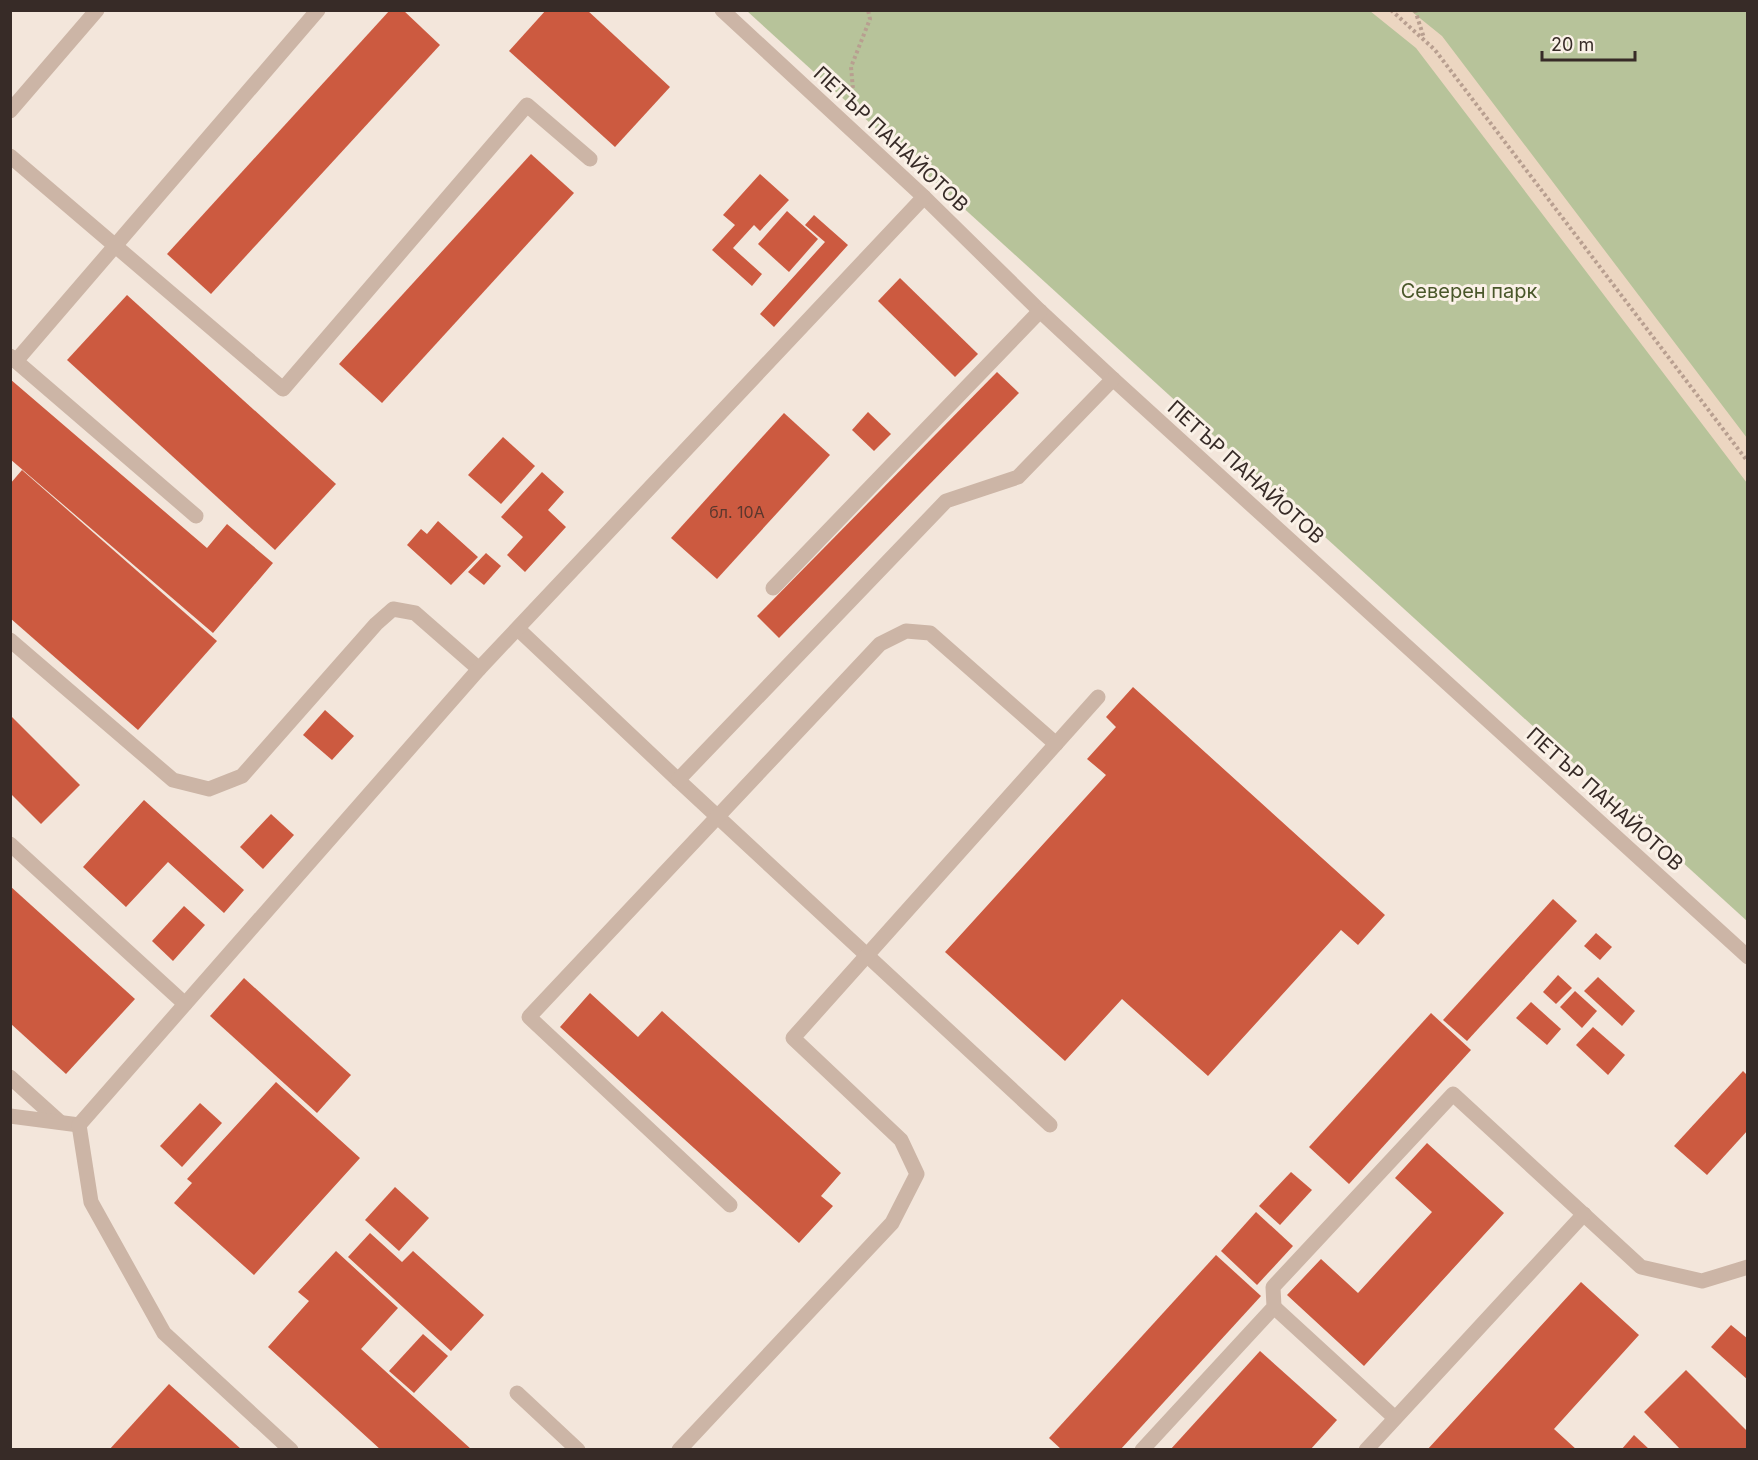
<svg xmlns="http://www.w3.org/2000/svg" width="1758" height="1460" font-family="Inter,sans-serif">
<rect width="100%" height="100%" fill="#f3e6db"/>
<path fill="#b7c39a" d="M747,11H1747V921Z"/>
<path fill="#ecd6c1" d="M1370,11H1411L1442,36L1747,438V483L1416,48Z"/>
<g fill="#cc5a40">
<path d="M390,10H403L440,45L211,294L167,254Z"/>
<path d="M546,10H587L670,87L615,147L509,51Z"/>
<path d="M531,154L574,193L382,403L339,364Z"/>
<path d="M760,174L789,200L760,231L754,225L733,248L762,274L752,286L712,250L735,225L723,215Z"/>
<path d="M787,211L818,239L789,272L758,244Z"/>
<path d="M814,215L848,245L774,327L760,314L825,242L805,225Z"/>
<path d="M900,278L978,354L955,377L878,301Z"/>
<path d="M127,295L336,484L275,550L67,360Z"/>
<path d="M997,372L1019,393L779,638L757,616Z"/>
<path d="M10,379L207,548L227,524L273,563L213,633L10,459Z"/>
<path d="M868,412L891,434L874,451L852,430Z"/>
<path d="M784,413L830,455L717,579L671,538Z"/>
<path d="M503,437L535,466L501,504L468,475Z"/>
<path d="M22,470L217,641L138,730L10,618V484Z"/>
<path d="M542,472L564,492L548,510L566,527L525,572L507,555L523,537L501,517Z"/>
<path d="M438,521L478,557L451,585L407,545L421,529L427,534Z"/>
<path d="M486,553L501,566L484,585L468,572Z"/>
<path d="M1133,687L1385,915L1358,945L1341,930L1208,1076L1122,999L1065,1061L945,952L1106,775L1087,759L1116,727L1106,717Z"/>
<path d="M325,710L354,736L332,760L303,735Z"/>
<path d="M10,715L80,785L41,824L10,793Z"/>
<path d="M144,800L244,890L224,913L168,862L126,907L83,867Z"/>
<path d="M271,814L294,835L263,869L240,847Z"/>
<path d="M10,886L135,999L66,1074L10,1023Z"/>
<path d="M1553,899L1577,921L1467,1041L1443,1020Z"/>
<path d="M184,906L205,925L173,961L152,941Z"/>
<path d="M1596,933L1612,947L1600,960L1584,946Z"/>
<path d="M1558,975L1572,988L1556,1004L1543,992Z"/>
<path d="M1598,977L1635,1011L1622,1026L1584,991Z"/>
<path d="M244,978L351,1075L317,1113L210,1016Z"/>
<path d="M1575,991L1597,1011L1582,1028L1560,1007Z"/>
<path d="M590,993L638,1037L662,1011L841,1173L821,1196L833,1206L799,1243L560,1027Z"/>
<path d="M1531,1002L1561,1029L1547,1045L1516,1018Z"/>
<path d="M1431,1013L1471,1050L1349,1184L1309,1147Z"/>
<path d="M1593,1027L1625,1055L1608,1075L1576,1045Z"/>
<path d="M1743,1071L1748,1076V1130L1707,1175L1674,1146Z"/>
<path d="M276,1082L360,1158L254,1275L174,1203L192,1183L187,1179Z"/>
<path d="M200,1103L222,1123L182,1167L160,1146Z"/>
<path d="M1427,1143L1504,1213L1364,1366L1287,1295L1321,1259L1358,1293L1432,1212L1395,1178Z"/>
<path d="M1291,1172L1312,1190L1280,1225L1259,1206Z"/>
<path d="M395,1187L429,1218L399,1251L365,1220Z"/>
<path d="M1256,1212L1293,1246L1257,1285L1221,1251Z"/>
<path d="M370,1233L402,1262L413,1251L484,1315L451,1351L348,1257Z"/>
<path d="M336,1251L398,1308L361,1349L472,1450H381L268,1347L309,1301L298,1292Z"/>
<path d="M1216,1255L1261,1296L1120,1450H1062L1049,1438Z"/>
<path d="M1581,1282L1639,1335L1554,1429L1577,1450H1427Z"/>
<path d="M1731,1325L1748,1339V1380L1711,1347Z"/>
<path d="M423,1334L448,1356L414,1393L389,1371Z"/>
<path d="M1260,1351L1337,1420L1310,1450H1170Z"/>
<path d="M1686,1370L1748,1432V1450H1681L1644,1412Z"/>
<path d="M169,1384L242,1450H109Z"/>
<path d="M1634,1435L1650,1450H1621Z"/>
</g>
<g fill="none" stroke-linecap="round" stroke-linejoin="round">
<g stroke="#b89f90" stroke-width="4" stroke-dasharray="3 3" stroke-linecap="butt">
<path d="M1391,10L1435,50L1748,462"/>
<path d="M1415,10L1424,38"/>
<path d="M854,100L851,67L870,19L868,10"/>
</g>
<g stroke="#ccb5a6" stroke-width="15">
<path d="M722,10L924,197L1040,311L1113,379L1748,957"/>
<path d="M10,111L97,10"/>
<path d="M10,156L283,389L527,105L590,159"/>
<path d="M10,356L196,516"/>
<path d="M16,361L318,10"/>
<path d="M773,588L1040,311"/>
<path d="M518,629L678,780L1050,1125"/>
<path d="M10,640L173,780L209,789L242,776L376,624L393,609L415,613L479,669"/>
<path d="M678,780L946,501L1018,477L1113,379"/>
<path d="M10,844L185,1004"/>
<path d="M10,1077L60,1122"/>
<path d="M10,1116L79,1125"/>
<path d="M79,1125L479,669L924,197"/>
<path d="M79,1125L91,1202L164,1333L291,1450"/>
<path d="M730,1205L529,1017L880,644L906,631L930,633L1056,744"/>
<path d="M1274,1307L1395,1418"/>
<path d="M517,1393L578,1450"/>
<path d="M679,1450L892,1223L917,1174L901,1140L793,1038L1098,697"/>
<path d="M1142,1450L1274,1307L1273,1287L1453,1094L1641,1267L1702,1281L1748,1267"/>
<path d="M1366,1450L1584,1214"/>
</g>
</g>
<g text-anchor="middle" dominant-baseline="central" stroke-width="6" stroke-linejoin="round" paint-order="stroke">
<g font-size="16" fill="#5c372d">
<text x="737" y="512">бл. 10А</text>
</g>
<g font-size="20" fill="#372b27" stroke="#faf1e7">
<text transform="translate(891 139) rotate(43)">ПЕТЪР ПАНАЙОТОВ</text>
<text transform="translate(1246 472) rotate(42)">ПЕТЪР ПАНАЙОТОВ</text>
<text transform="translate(1605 799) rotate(42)">ПЕТЪР ПАНАЙОТОВ</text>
</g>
<g font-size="20" fill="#49572a" stroke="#faf1e7">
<text x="1469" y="291">Северен парк</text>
</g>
</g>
<rect width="1758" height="1460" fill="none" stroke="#372b27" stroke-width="24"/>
<path d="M1542 51v9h93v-9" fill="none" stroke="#372b27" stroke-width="3"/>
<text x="1551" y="51" font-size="18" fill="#372b27" stroke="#faf1e7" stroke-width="4.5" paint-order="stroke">20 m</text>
</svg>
